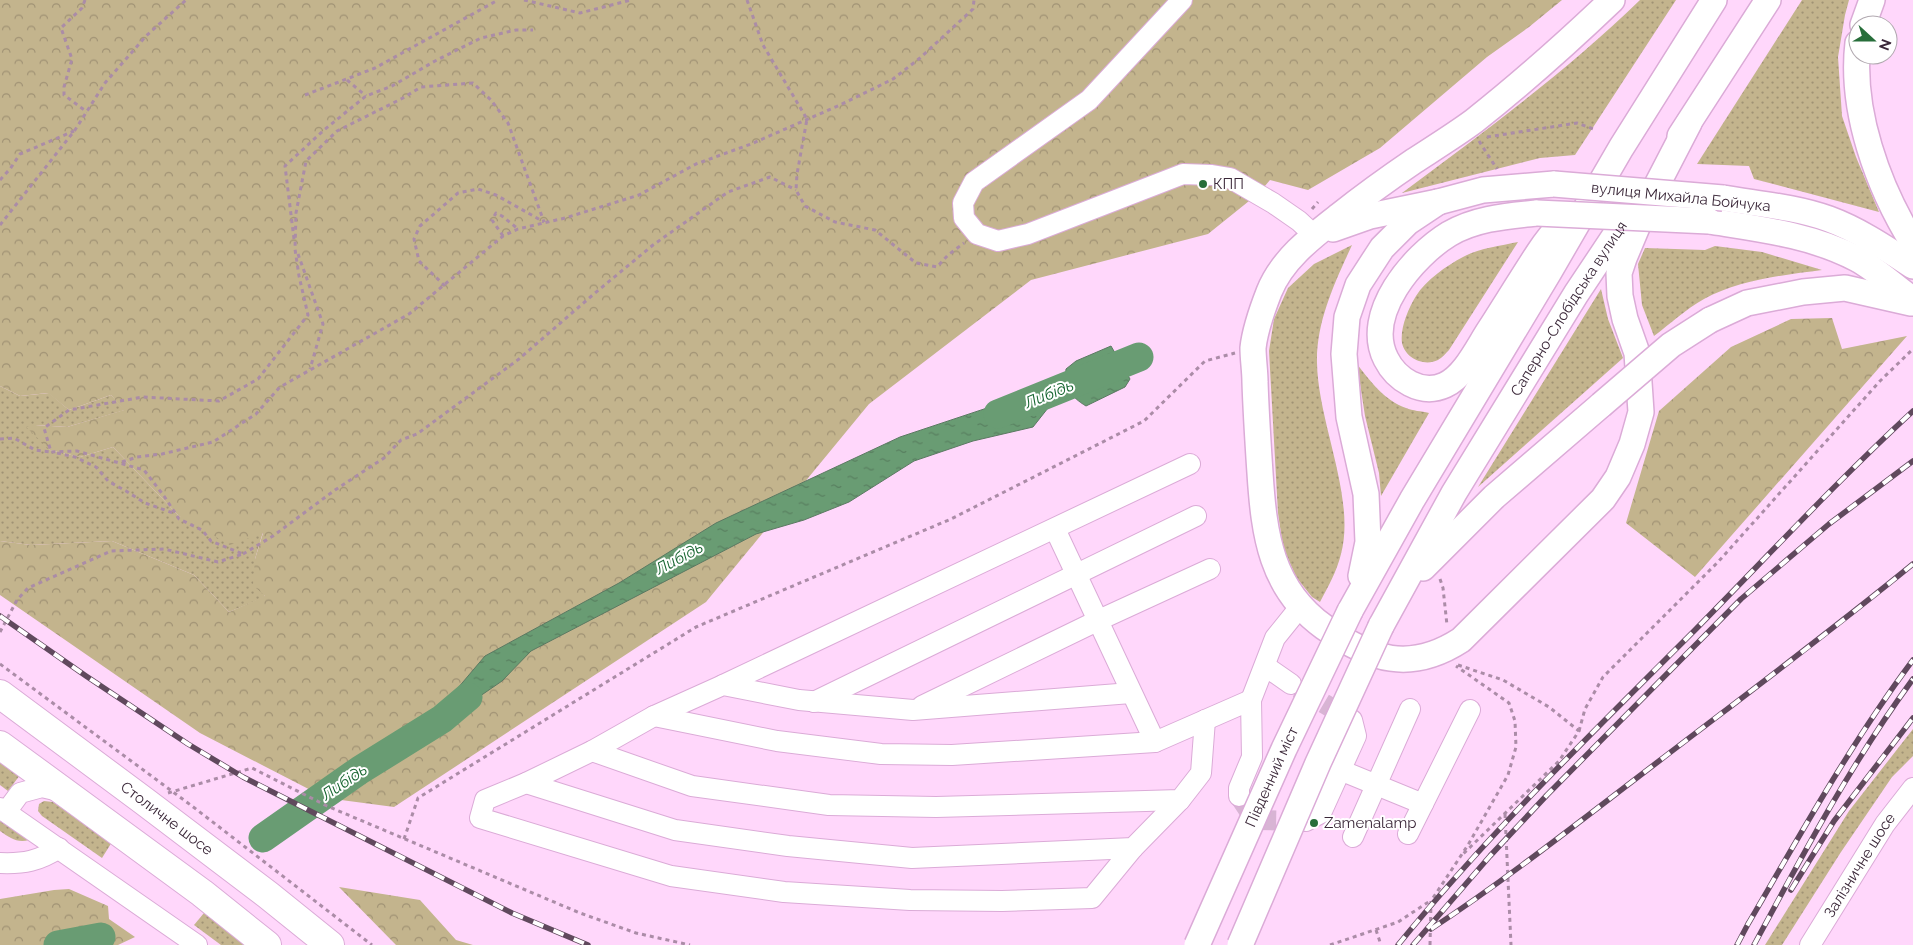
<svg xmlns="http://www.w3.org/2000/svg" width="1913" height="945" font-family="Raleway,sans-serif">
<defs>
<pattern id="grass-dots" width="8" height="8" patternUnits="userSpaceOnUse" patternTransform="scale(1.25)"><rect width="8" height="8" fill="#c3b48d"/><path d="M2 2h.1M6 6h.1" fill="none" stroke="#a09274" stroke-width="1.8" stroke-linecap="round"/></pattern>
<pattern id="forest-crowns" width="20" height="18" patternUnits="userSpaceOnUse" patternTransform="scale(1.25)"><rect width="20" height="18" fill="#c3b48d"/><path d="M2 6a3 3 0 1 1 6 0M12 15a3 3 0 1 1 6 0" fill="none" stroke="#a09274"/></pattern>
<pattern id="water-ripples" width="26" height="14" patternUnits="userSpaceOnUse" patternTransform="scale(1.25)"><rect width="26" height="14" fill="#699c73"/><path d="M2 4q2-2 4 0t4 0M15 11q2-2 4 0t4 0" fill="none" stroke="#587f5f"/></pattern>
</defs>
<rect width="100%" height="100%" fill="#ffd7fb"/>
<g fill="url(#grass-dots)">
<path d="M1640,0H1676L1575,155L1540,158L1402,193C1484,132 1567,71 1640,0Z"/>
<path d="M1802,0H1849L1845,15L1838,57L1842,116L1856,157L1879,212L1754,179L1749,166L1697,164Z"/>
<path d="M1518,242L1449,350C1446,353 1442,358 1438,360C1424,367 1405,358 1402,343C1400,328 1408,309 1416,296C1426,280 1446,266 1463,257C1479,248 1500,246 1518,242Z"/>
<path d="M1352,245C1335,282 1316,322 1317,363C1318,423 1356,498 1341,554C1337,571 1328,587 1320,602L1312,597L1296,577L1283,547L1278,513L1269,351L1274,319L1288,288L1314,264Z"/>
<path d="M1715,246L1762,252L1822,270C1783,275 1739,280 1704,299C1686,309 1670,324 1654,336L1642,305L1638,264L1645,248L1705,250Z"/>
<path d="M1601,289L1608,319L1623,358L1478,487Z"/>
<path d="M1357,364C1370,381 1385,401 1406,408C1413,411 1421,411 1429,413L1381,496L1379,473L1365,416Z"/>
<path d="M0,386L20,396L49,393L69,410L111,395L125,410L67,427L36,425L50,450L80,457L113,447L179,516L263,532L255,559L265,597L229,612L194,575L112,541L31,545L0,541Z"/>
<path d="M1913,729V756L1892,777L1841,852L1782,945H1765L1849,811Z"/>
<path d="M0,761L20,775L8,791L0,785Z"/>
<path d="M44,801L53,802L112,842L102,858L42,816L38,811L39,804Z"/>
<path d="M0,819L29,840C17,843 10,838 0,831Z"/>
<path d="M204,913L248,945H221L194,925Z"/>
</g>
<g fill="url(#forest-crowns)">
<path d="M0,0H1562L1529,27L1487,57L1380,148L1308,190L1270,180L1259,193L1208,234L1031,280L869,404L706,602L394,807L326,798L200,733L0,595V541L31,545L112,541L194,575L229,612L265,596L253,585L255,559L263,533L230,545L179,516L113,447L80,457L50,450L26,427L35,425L67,427L124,410L111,395L69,410L48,393L20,396L0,386Z"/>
<path d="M1832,318L1842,349L1907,336L1695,577L1626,523L1659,411L1731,347L1791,319Z"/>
<path d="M339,887L420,900L456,940L473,945H396Z"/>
<path d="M69,889L108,906L109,919L135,937L118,945H0V899L54,890Z"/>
</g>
<g fill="url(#water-ripples)" stroke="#5b7962">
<path d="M1111,346L1130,379L1125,387L1086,406C1071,397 1064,387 1066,369L1076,361Z"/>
<path d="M1026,395L1048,408L1033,427L973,441L914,461L849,502L804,520L756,534L531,651L502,681L467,705L439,727L435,715L485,656L619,583L716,523L900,437Z"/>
</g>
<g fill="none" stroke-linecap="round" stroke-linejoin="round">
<g stroke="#699c73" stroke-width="29">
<path d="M998,414L1139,357"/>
<path d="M263,838L360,770L442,719L468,697"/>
<path d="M58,945L101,937"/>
</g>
<g stroke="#d8b4d4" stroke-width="20" stroke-dasharray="20 10" stroke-linecap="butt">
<path d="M1298,688L1352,720"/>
<path d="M1239,796L1255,820L1306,821"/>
</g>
<defs>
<g id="minor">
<path d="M1182,0L1089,100L974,182L963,203L964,218L977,234L998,241L1028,234L1183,174L1212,175L1230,178L1273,203L1299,221L1314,235"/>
<path d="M1055,529L1155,742"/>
<path d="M1265,666L1291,684"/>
<path d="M723,685L1190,464"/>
<path d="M1131,693L913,710L799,700L723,685L654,716L592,751L526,783L485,800L480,818L671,876L784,892L910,900L1002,901L1092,898L1133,848"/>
<path d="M814,702L1196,516"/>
<path d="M922,706L1099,620L1210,569"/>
<path d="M654,716L777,741L881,754L952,755L1155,742L1251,700"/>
<path d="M592,751L692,786L829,805L936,807L1180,800L1201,773L1205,720"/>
<path d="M1340,770L1423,804"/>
<path d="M526,783L675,830L788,846L912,858L1133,848L1180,800"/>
<path d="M1239,796V788L1252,757L1251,700L1275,638L1300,607"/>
<path d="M0,808L197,945"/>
<path d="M6,812L20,793L42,787L63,792"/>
<path d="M1306,821L1321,813L1356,736L1352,720"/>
<path d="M1408,834L1470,710"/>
<path d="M1353,837L1410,709"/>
<path d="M0,863C24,864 39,861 59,848"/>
<path id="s1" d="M1810,945L1885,824L1913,788"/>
</g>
<g id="major">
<path d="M1612,0C1568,42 1522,83 1474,121C1455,135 1434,148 1414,161C1389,178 1364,196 1340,215C1313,236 1282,259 1269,292C1262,310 1255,329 1253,348C1253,359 1255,371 1255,382C1256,412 1258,443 1260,473C1264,535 1271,589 1324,627C1371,660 1410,673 1461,640L1603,499L1618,477L1632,444L1641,412L1637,353L1625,319L1620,296L1619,273L1624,258L1645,208L1689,123"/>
<path d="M1863,25L1872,0"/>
<path d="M1858,43C1850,110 1878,187 1913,243"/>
<path d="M1680,136L1768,0"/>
<path d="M1723,198C1758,204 1796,207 1829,219C1859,230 1887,249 1913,266"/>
<path d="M1537,213C1508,216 1476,218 1449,234C1413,256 1363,314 1386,359C1396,379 1421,396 1445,385C1465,376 1478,347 1490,329C1506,304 1522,278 1539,252C1547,240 1557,228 1567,217"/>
<path d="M1709,221C1759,229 1812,235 1857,259C1877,270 1895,287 1913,300"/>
<path d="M1333,229L1370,216L1438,202L1483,190L1554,184"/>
<path d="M1710,320L1747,303L1803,292L1845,288L1911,303"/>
<path d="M1423,568L1494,497L1601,405"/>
<path d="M1361,576L1368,542L1366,494L1349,417L1344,354L1347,317L1358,285L1382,248L1408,222L1438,202"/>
<path d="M1350,611L1412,500L1549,272L1621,148L1714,0"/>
<path id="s2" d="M1381,626L1454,493L1576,294L1632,210"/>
</g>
<g id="highway">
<path id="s3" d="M0,694L144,801L268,895L330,945"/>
<path d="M0,745L202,893L267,945"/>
</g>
</defs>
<use href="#minor" stroke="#dbabd7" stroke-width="22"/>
<use href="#major" stroke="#dbabd7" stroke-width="28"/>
<use href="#highway" stroke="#dbabd7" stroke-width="30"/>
<g stroke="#ab8ca7" stroke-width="3" stroke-dasharray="4 4" stroke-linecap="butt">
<path d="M85,0L82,8L61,28L72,59L64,87V95L87,112"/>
<path d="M524,0L580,13L631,0"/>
<path d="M747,0L763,45L807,119L797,174L796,190L805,206L835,222L875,230L916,263L937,267L948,255L964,243"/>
<path d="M347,80L366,96"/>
<path d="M305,95L375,68L498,0"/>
<path d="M1487,137L1577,123L1596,130"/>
<path d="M1479,141L1497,169"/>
<path d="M0,180L10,169L20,154L74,131"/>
<path d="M1312,209L1318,202"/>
<path d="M0,225L75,130L105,83L146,36L186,0"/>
<path d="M503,236L492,220L496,213L502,216L518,229"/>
<path d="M294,239L285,166L324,130L366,96L392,86L435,61L481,38L516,30H533"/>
<path d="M298,254L323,324L310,369"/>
<path d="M445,286L419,261L414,239L420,226L458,193L478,189L496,195L544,222"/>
<path d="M0,439L14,438L35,450L51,452"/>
<path d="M57,453L75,457L96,467L108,481L126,491L145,503L176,514"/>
<path d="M122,462L137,457L162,454L213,442L256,414L280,387L409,314L503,236L518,229L565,218L639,195L696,164L751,144L840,105L893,79L920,58L973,9L974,0"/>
<path d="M243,554L273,536L335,490L384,458L401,440L417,434L519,359L595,293L653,245L728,192L770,177L796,190"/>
<path d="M1440,579L1443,588L1447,625"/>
<path d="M0,632L17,600L28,588L111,551L164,549L218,562L243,554L211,541L202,530L179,519L164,496L144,470L77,451L51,452L44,428L69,410L143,397L219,401L258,379L308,315L299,276L295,249L296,213L306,161L337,131L403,98L421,87L473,83L491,100L508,123L544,222"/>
<path d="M0,664L192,806L372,945"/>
<path d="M1458,665L1503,680L1549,707L1579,731L1559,761L1463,854"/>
<path d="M1579,731L1585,709L1603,677L1718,562L1880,381L1913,349"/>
<path d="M168,793L252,768L327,806L580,913L636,933L690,945"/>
<path d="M1505,814L1511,945"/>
<path d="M404,839L418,798L696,627L951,519L1144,421L1205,361L1235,353"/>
<path d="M1376,930L1381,945"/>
<path d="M1330,945L1398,922L1430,901"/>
<path d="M1430,945L1431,901L1468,845L1508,775L1516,747L1515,721L1509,703L1456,666"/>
</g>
<use href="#minor" stroke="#fff" stroke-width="20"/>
<use href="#major" stroke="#fff" stroke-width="25"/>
<use href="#highway" stroke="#fff" stroke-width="28"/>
<defs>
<g id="rail">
<path d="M0,616L86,676L188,744L243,777L512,913L588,945"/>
<path d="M1791,890L1834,821L1913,718"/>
<path d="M1431,929C1510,877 1584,818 1659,761C1744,696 1830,632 1913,564"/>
<path d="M1398,945C1489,833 1592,733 1694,631C1767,557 1837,481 1913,411"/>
<path d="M1413,945L1490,856L1547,795L1741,599L1829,524L1913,461"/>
<path d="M1737,945L1748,924C1800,835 1851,743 1913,660"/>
<path d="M1754,945C1803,854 1852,762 1913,679"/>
</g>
</defs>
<use href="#rail" stroke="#60495d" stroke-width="5.5"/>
<use href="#rail" stroke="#fff" stroke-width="4" stroke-dasharray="11" stroke-linecap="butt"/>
<defs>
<g id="major-bridge">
<path d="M1554,184L1723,198"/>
<path d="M1537,213L1709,221"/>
<path d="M1601,405L1671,345L1710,320"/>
<path id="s4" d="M1197,945L1284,749L1350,611"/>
<path d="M1240,945L1318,763L1381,626"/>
</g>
</defs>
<use href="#major-bridge" stroke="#dbabd7" stroke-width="28" stroke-linecap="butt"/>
<use href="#major-bridge" stroke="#fff" stroke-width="25"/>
</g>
<g fill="#276e3a" stroke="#fff" stroke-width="2">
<circle cx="1203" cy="184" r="5"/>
<circle cx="1314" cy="823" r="5"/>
</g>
<g text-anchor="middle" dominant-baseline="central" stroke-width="4" stroke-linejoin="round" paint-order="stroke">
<g font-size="15" fill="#3b2839" stroke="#fff" text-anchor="start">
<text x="1213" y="184">КПП</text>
<text x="1324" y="823">Zamenalamp</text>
</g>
<g font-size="15" fill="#3b2839" stroke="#fff">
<text transform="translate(1681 197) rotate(6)">вулиця Михайла Бойчука</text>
<text stroke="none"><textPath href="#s2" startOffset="369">Саперно-Слобідська вулиця</textPath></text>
<text stroke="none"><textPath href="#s4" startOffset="184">Південний міст</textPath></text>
<text stroke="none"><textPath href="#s3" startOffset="208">Столичне шосе</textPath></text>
<text stroke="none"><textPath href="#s1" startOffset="94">Залізничне шосе</textPath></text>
</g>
<g font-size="16" font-style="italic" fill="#15642f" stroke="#fff">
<text transform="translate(1049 394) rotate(-22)">Либідь</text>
<text transform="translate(679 558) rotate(-28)">Либідь</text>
<text transform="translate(344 782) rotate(-34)">Либідь</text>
</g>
</g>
<g transform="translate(1873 40) rotate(111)"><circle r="24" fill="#ffffff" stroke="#b1a9b0"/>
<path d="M0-4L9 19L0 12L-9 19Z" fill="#276e3a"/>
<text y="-8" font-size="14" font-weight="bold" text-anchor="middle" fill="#3b2839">N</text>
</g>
</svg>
